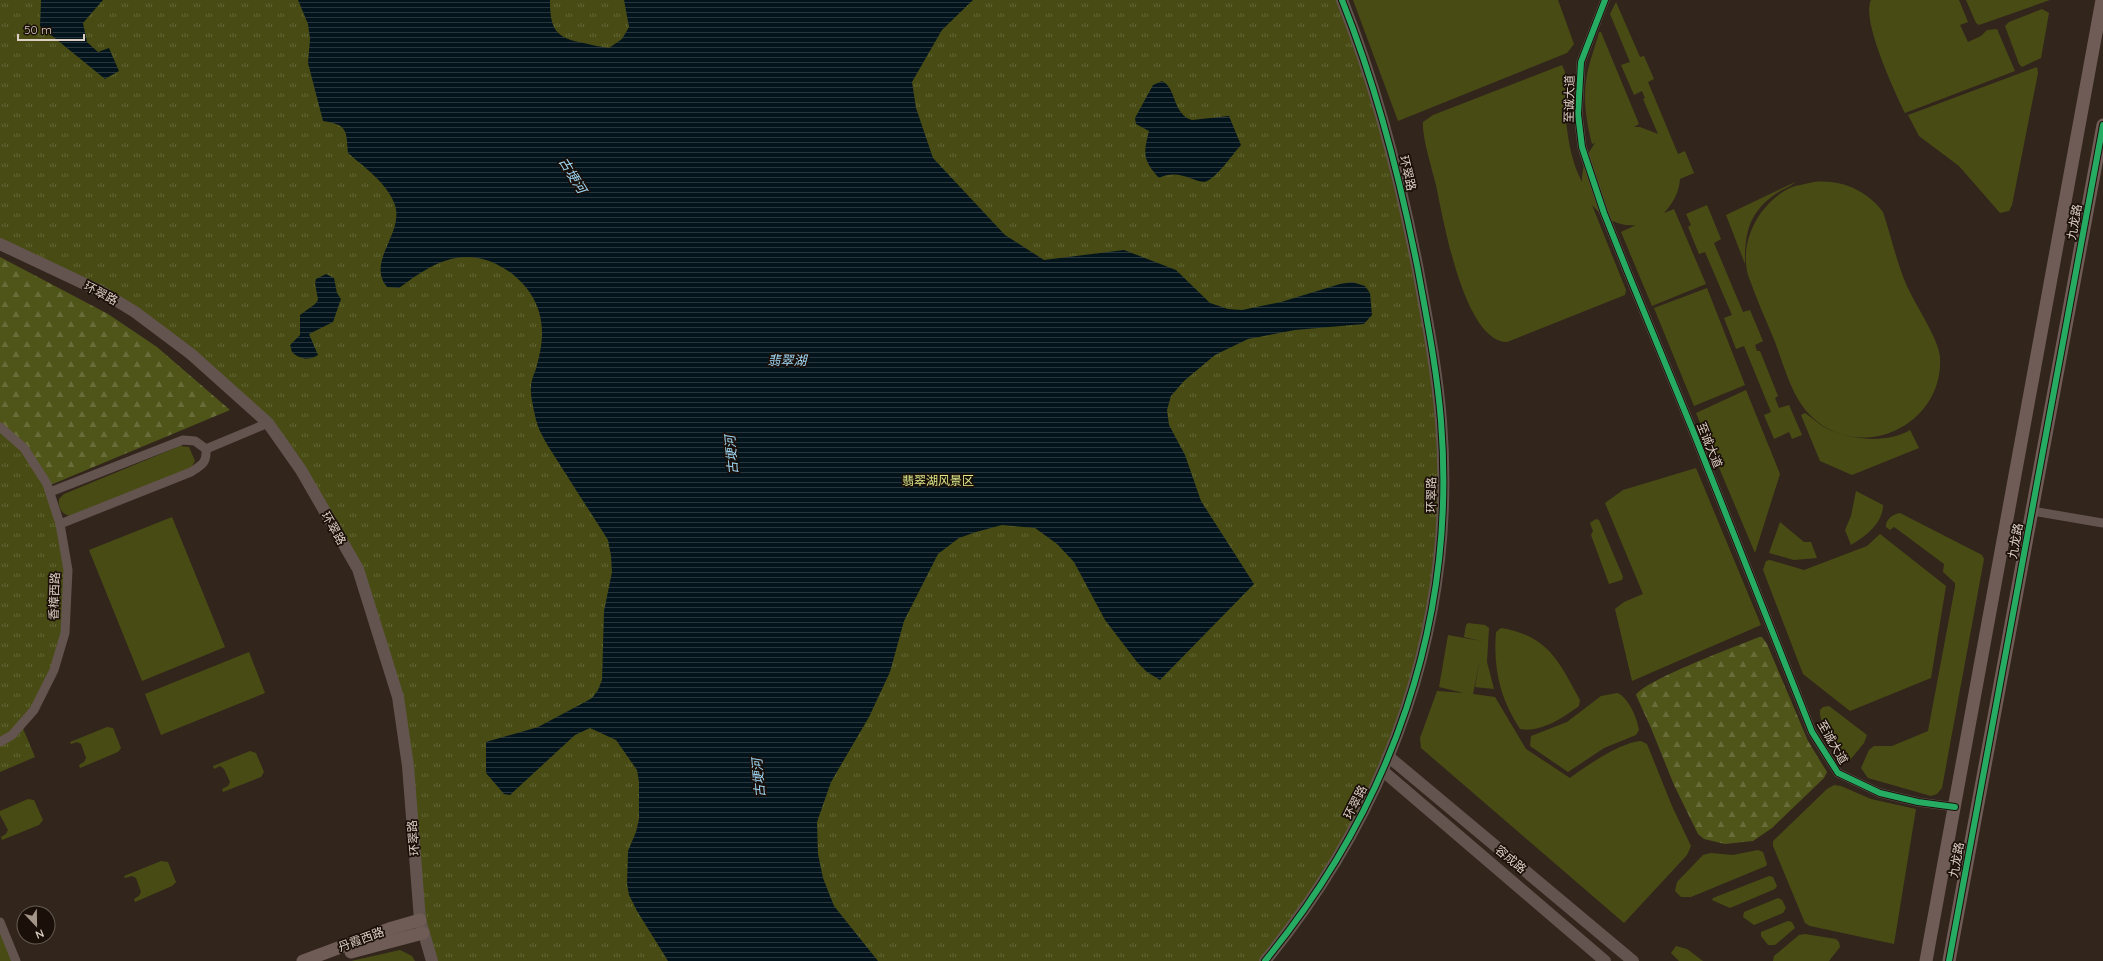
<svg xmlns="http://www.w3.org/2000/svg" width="2103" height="961" font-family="Quicksand,'Noto Sans SC',sans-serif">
<defs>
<pattern id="forest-firs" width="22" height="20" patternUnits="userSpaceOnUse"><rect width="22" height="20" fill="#4f5519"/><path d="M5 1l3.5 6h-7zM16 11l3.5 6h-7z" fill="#686c39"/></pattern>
<pattern id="park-tufts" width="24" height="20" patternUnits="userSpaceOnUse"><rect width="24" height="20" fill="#484c14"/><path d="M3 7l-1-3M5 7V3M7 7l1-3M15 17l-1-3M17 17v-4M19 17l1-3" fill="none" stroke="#626535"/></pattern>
<pattern id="water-rules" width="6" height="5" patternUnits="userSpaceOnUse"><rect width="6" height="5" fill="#04141c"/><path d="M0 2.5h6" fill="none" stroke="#28353b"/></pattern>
</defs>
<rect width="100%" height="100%" fill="#32251c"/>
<g fill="#484c14">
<path d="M1353,0H1558L1574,44L1567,53L1398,121Z"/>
<path d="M1871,0H1959L1968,22L1960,25L1968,42L1981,36L1987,30L1997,29L2015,71L1905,113C1895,92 1861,20 1871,0Z"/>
<path d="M1966,0H2050L1979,25L1976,23Z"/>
<path d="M1616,2L1640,57L1644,56L1654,79L1648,82L1678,154L1685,151L1694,173L1680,179C1679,193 1673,203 1664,213L1674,209L1706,284L1652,306L1621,232L1636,225C1619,227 1603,218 1592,205L1626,290L1625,295L1507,342C1464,342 1443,218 1436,185C1432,169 1422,137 1423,122L1433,115L1562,65C1570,81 1564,87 1565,104C1566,129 1570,160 1582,182C1582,166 1586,156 1595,143L1592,144C1587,124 1583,102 1586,81C1588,64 1595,48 1599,32H1601L1603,37L1639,124L1634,127H1640L1658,134L1643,99L1645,98L1642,91L1634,95L1621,65L1630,62L1610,14Z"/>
<path d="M2042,9L2049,13L2041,58L2022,67L2019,64L2005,26L2009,22Z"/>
<path d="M2037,67L2038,73L2012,205L2009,211L2000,213L1959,166L1919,136L1908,115Z"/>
<path d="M1795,182C1789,188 1780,190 1774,195C1748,214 1745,234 1745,264L1726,215Z"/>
<path d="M1814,182C1840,179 1867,190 1883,212C1891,236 1896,260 1906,284C1914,303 1939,339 1940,357C1944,426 1859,465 1810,415C1792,397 1784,366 1775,342C1766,320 1756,298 1748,275C1739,241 1759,203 1790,188C1797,185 1806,184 1814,182Z"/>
<path d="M1707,205L1721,239L1714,243L1743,312L1750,310L1763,341L1755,345L1757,351H1760L1778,396L1775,398L1779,408L1789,405L1802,435L1792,439L1789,432L1774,439L1764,415L1771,412L1744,346L1736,349L1724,318L1732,315L1705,252L1699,254L1688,227L1691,225L1686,214Z"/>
<path d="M1707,288L1745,385L1694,406L1654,308Z"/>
<path d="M1746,390L1780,474L1755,553L1696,413Z"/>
<path d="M1805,413C1813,418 1818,424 1826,428C1849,440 1887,444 1910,430L1919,448L1852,475L1820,461L1801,415Z"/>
<path d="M180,446L189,447L195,461L191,468L70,516C61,514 58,507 59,499L64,494Z"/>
<path d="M1696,468L1761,625L1632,681L1615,609L1624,602L1643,594L1605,503L1623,490Z"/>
<path d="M1856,491L1883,505C1883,523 1866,536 1851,545L1845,530L1851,516Z"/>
<path d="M1900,513L1982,555L1984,559L1942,788L1937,794L1931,796L1868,778L1861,768L1869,750L1874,746H1892L1928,731L1955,587V583L1943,572L1944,564L1897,529L1894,527L1890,530L1886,527C1885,520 1893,514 1900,513Z"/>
<path d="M172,517L225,647L142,681L89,550Z"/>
<path d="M1596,519L1599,520L1623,577L1622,580L1609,584L1591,535L1593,531L1590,523Z"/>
<path d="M1780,522L1804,542H1811L1817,558L1794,560L1769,553Z"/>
<path d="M1880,534L1946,586L1931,678L1850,711L1803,674L1763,570L1766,561L1770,560L1804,570L1867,546Z"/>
<path d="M1468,623L1485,625L1489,628L1487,662L1494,689L1475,687L1480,659L1473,694L1495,697L1526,749L1570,778C1586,766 1621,742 1641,741L1647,744L1672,806L1691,846L1687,855L1624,923L1421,748L1420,738L1437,691L1464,693L1439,687L1448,635L1481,641L1464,637L1466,625Z"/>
<path d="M1501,628C1549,636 1559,662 1580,700L1579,706C1564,717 1541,733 1520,729C1500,699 1493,668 1496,632Z"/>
<path d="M249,652L265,693L161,735L145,694Z"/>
<path d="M1617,693C1628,696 1638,720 1639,730L1636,735L1604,748L1568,772L1530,746L1531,736L1567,722L1601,696Z"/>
<path d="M1829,706L1867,735L1864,743L1850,760C1839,754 1818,723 1820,710L1823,707Z"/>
<path d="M107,727L113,728L121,748L118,752L80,768L79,765L84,762L86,758L81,744L77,742L71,744L70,742Z"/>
<path d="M250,751L256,753L264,772L261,777L223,792L222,789L228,786L230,782L224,769L220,766L214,769L213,766Z"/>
<path d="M1834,785L1841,786L1871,799L1916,809L1894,944L1810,926L1805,923L1773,846V841L1827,789Z"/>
<path d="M28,799L34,800L43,820L39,825L2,840L1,837L6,834L8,830L0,815V811Z"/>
<path d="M1758,850L1763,852L1767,864L1766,866L1691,897H1681L1675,891L1677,882L1703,855L1711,853L1733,855Z"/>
<path d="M161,861L168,862L176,882L172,886L135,902L134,899L139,896L141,892L136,878L132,876L125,878L124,876Z"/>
<path d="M1769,876L1773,877L1777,886L1775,889L1730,908L1712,900L1713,898Z"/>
<path d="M1778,898L1782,900L1786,908L1783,913L1754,925L1743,917L1744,912Z"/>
<path d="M1788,921L1792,922L1795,928L1775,945H1768L1761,936V932Z"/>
<path d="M0,930L16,961H0Z"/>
<path d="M1805,934L1836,939L1839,942L1840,947L1829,961H1773L1774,956L1799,935Z"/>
<path d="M1676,946L1687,949L1703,961H1679L1671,953Z"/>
<path d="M400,950L412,956L415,961H351Z"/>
</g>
<g fill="url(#forest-firs)">
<path d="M0,257L108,314L157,347L230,410L48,486L0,427Z"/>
<path d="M1759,637H1762L1767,644L1808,741L1827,772L1824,778L1772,828L1753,841L1725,844L1704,839L1698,834L1674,785L1651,728L1636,695C1645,680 1737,646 1759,637Z"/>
</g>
<g fill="url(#park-tufts)">
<path d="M0,0H1342L1359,42L1431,340L1443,489L1418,674L1361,816L1265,961H432L423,933L401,709L358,569L268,423L135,312L0,244Z"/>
<path d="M0,427L6,431L47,484L64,552L65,633L54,670L22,726L35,757L0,772Z"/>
</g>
<g fill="url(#water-rules)">
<path d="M41,0H103L83,23L87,42L98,52L109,48L119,71L105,79L40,26Z"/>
<path d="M298,0H550C550,29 555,38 584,43C592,45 601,47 609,48L622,39L629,27L624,0H973L942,30L912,82L916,108L933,158L1005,235L1044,260L1124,250L1176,270L1210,303L1228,309L1242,310L1281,302L1340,284L1352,282L1365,286L1370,293L1372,315L1364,324L1295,330L1248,339L1215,355L1184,381L1171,396L1167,410L1169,425L1185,455L1201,501L1254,584L1160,680L1147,672L1137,662L1105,620L1074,562L1057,544L1035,528L1002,525L976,532L959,538L938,554L904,621L890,672L869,717L831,782L817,822L818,854L823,878L834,906L878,961H668L637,911L629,895L627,884L628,851L636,832L639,819V782L637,770L616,740L590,728L575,735L510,795L504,794L486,773V742L538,727L585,702L592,698L598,690L602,680L604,611L612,572L611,556L608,540C593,516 577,492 562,468C553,453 540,436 536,420C534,410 530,396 531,387C531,381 534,374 536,369C540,353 544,338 541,321C536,282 490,248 451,259C431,264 416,276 399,288L387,287C366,261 404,234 395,205C387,183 365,168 348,153C346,130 348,125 323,121L308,63L310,39L308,24Z"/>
<path d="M1162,81C1177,88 1172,114 1192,120L1229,116L1241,145C1232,155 1218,176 1207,181C1198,186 1181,167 1159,178C1143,160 1143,154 1149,131L1136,124L1135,118L1153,85Z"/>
<path d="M326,274L334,278L337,293L341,299L333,322L309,334L318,355C309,361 299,359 292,352L290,345L300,335V315L315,304L318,300L315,283L316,279Z"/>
</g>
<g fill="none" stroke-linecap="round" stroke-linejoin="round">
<g stroke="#63544f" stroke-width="9">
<path d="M1605,0L1581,62L1578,114L1582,147L1604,213L1628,273L1693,431L1812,732L1838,773L1880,793L1918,802L1955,807"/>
<path d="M0,427L24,448L47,484L60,524L68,570L65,633L54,670L34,710L12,735L0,742"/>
<path d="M50,492L183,440L195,441L206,449"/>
<path d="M2032,511L2103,523"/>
<path d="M60,524L191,472C202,465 207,463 206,449L268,423"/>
<path d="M0,922L16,961"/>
</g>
<g stroke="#63544f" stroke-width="12">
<path d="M0,244L104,293L135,312L191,354L268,423L301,470L358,569L398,697L408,766L420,920L432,961"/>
<path d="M1389,757L1633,961"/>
<path d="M1383,771L1605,961"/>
<path d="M1265,961C1391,807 1457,622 1441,421C1437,370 1427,320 1418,270C1400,178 1377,88 1342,0"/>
</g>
<g stroke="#705c57" stroke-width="13">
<path d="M351,952L423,933"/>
<path d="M303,961L389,929L420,920"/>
<path d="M1926,961L2102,0"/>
<path d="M1949,961L2103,125"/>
</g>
<defs>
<g id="cycleway">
<path d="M1605,0L1581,62L1578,114L1582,147L1604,213L1628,273L1693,431L1812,732L1838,773L1880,793L1918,802L1955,807"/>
<path d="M1265,961C1391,807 1457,622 1441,421C1437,370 1427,320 1418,270C1400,178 1377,88 1342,0"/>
<path d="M1949,961L2103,125"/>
</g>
</defs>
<use href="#cycleway" stroke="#1a1009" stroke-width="8"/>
<use href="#cycleway" stroke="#26ab63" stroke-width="6"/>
</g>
<g text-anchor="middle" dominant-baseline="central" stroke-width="3.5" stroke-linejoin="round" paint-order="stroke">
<g font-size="12" fill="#decfc4" stroke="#1a1009">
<text transform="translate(1569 99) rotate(-89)">至诚大道</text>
<text transform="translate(1408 173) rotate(77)">环翠路</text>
<text transform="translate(2074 222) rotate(-80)">九龙路</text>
<text transform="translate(101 293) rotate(28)">环翠路</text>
<text transform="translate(1710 445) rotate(68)">至诚大道</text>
<text transform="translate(1431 495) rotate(-89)">环翠路</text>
<text transform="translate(334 528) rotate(60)">环翠路</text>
<text transform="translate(2015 541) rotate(-80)">九龙路</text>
<text transform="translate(54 596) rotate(-88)">香樟西路</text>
<text transform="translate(1833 742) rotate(60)">至诚大道</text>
<text transform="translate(1355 802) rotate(-63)">环翠路</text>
<text transform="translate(413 838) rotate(-95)">环翠路</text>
<text transform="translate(1511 859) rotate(40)">容成路</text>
<text transform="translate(1956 860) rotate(-80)">九龙路</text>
<text transform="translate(361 939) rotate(-20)">丹霞西路</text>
</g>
<g font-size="12" fill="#dcea8c" stroke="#1a1009">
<text x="938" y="480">翡翠湖风景区</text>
</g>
<g font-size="13" font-style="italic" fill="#9fd7f6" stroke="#1a1009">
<text transform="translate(573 175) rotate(58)">古埂河</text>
<text x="787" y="360">翡翠湖</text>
<text transform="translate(731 455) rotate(-95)">古埂河</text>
<text transform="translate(758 778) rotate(-95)">古埂河</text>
</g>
</g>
<g transform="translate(36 925) rotate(158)"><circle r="19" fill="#1a1009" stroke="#685c54"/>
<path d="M0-3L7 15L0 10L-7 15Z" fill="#a29489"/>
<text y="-6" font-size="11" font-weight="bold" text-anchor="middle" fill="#decfc4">N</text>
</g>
<path d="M18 34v6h66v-6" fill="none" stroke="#decfc4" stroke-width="2"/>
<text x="24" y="34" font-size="12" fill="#decfc4" stroke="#1a1009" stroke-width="3" paint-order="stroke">50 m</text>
</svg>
